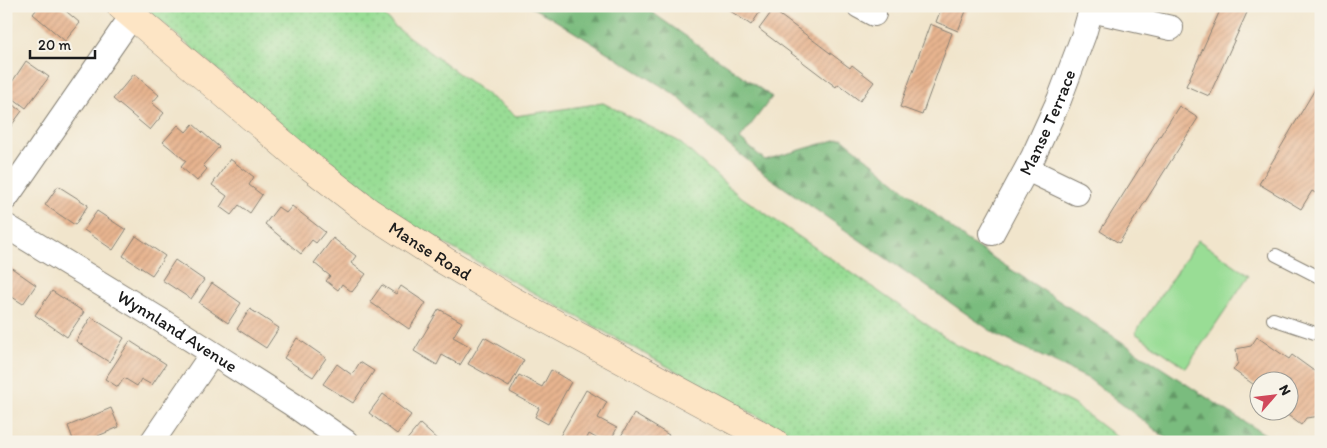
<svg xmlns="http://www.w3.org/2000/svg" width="1327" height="448" font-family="Itim,sans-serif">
<defs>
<pattern id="grass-dots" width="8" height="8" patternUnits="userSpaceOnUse" patternTransform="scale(1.25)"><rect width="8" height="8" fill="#99dd95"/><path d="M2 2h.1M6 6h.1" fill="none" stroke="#83bd80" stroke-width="1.8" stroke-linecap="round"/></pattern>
<pattern id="forest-firs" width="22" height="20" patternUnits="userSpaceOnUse" patternTransform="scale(1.25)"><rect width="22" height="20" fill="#7abc7e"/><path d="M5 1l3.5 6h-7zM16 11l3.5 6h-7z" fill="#639866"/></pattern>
<pattern id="building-hatch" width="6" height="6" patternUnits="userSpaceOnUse" patternTransform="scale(1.25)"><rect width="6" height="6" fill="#e7b48f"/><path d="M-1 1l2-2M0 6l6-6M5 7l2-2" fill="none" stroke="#c69a7b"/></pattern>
</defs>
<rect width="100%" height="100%" fill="#f7f3e8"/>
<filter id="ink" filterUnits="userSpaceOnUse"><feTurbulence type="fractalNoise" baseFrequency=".02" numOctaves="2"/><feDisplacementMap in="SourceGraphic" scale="10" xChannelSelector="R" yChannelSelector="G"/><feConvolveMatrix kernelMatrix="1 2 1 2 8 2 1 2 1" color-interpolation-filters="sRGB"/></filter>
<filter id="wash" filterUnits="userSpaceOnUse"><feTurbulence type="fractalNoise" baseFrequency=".0096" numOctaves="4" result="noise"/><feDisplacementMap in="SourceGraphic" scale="20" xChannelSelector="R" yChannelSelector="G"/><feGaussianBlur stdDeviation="1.12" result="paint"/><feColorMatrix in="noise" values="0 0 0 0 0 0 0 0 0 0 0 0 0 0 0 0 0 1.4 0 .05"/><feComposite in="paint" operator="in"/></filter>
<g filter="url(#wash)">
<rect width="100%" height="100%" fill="#f1e5cc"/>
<path fill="url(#grass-dots)" stroke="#5a7c58" d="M143,6H376L394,26L516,116L603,103L678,141L737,194L955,344L1073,404L1123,442H805L385,211L313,152Z"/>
<path fill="url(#forest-firs)" stroke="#4b6c4d" d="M529,6H643L772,97L740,139L765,160L842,138L966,240L1235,416L1278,442H1171L1089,379L997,335L770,178L727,144L676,95L550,17Z"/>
<path fill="#99dd95" stroke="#5a7c58" d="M1198,240L1249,275L1186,368L1135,333Z"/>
<g id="blocks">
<g fill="url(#building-hatch)">
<path d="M39,6H60L80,23L65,41L33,14Z"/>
<path d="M723,6H764L751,25Z"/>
<path d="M942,6H968L958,31L936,22Z"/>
<path d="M1222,6H1250L1209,96L1186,86Z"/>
<path d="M773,10L850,68L852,65L874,82L860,101L838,84L836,87L759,29Z"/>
<path d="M930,24L952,33L922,115L900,107Z"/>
<path d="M26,61L49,77L26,108L6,93V78L12,82Z"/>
<path d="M134,74L159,95L152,103L164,113L150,130L113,99Z"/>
<path d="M1321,79V196L1312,191L1301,209L1259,184Z"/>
<path d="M6,100L22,111L6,133Z"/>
<path d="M1179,106L1198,118L1119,243L1100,231Z"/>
<path d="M193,124L219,147L203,165L207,169L197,181L181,167L186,161L163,142L178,125L186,132Z"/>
<path d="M230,159L254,177L249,185L262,195L250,213L239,205L231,215L220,207L227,196L212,185Z"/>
<path d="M58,186L88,205L75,225L45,205Z"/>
<path d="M292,206L325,232L316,243L312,240L301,254L265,224L278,207L286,213Z"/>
<path d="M97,211L126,230L113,250L84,230Z"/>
<path d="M136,236L165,256L152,275L123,256Z"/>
<path d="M333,238L356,256L351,263L366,274L352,292L342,284L338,290L326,281L330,276L314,263Z"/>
<path d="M175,260L204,280L191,299L162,280Z"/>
<path d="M6,264L36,285L23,304L6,293Z"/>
<path d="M212,283L241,303L228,323L199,303Z"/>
<path d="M382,285L396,294L401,286L426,303L409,329L370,302Z"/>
<path d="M52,291L84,312L67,337L35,315Z"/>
<path d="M250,309L279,328L266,348L237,329Z"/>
<path d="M439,309L462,322L453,337L471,347L460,365L442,355L437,365L414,351Z"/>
<path d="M91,317L124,338L109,362L76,341Z"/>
<path d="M484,337L524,360L509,387L468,364Z"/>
<path d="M1257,337L1289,359L1292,355L1321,376V416L1306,418L1301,425L1281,410H1290V380H1260V389L1233,370L1238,363L1236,349L1251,346Z"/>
<path d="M297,338L326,358L313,377L284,358Z"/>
<path d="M130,341L166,364L152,385L141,379L137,386L124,378L118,387L105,379Z"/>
<path d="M360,362L374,371L353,403L323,384L337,364L352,375Z"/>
<path d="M551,370L571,382L548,424L535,417L539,408L510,392L519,375L542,387Z"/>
<path d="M586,390L607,402L598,418L617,428L610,442H603L589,434L585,442H571L560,436Z"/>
<path d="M383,394L411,415L397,434L369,413Z"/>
<path d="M111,408L119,427L98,436L100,442H74L68,426Z"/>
<path d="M634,414L669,435L665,442H632L621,436Z"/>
<path d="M420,424L440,442H405Z"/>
</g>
</g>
</g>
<g filter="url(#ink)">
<use href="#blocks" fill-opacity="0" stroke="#868074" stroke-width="1"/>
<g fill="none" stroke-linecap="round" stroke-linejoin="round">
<defs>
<g id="service">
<path d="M1276,255L1321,278"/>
<path d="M1273,319L1321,335"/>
</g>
<g id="minor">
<path d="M859,6L874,14"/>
<path d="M1091,10L1171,28"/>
<path d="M1027,169L1077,193"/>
<path d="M6,198L132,16"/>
<path id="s1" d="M6,226L162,321L292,404L346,442"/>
<path id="s2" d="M992,233L1033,157L1059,100L1084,34L1092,6"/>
<path d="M152,442L212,354"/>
</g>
<g id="secondary">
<path id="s3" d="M121,6L307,164L369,212L445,261L513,301L774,442"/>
</g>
</defs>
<use href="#service" stroke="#868074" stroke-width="14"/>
<use href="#minor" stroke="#868074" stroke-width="26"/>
<use href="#secondary" stroke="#868074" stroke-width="29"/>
<use href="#service" stroke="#fff" stroke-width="12"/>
<use href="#minor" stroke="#fff" stroke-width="24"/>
<use href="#secondary" stroke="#fde5c5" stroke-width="28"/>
</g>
</g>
<g text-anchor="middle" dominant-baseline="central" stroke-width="4" stroke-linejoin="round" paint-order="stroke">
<g font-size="18" fill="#1c1c1c" stroke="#f7f3e8">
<text stroke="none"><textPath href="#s2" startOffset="124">Manse Terrace</textPath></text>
<text stroke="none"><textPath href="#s3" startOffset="395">Manse Road</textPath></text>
<text stroke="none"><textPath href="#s1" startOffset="201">Wynnland Avenue</textPath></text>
</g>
</g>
<rect width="1327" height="448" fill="none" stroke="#f7f3e8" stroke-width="25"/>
<g transform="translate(1274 396) rotate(62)"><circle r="24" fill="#f7f3e8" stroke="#9f9d96"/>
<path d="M0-4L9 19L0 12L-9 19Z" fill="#d1495b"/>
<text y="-8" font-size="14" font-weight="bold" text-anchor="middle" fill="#1c1c1c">N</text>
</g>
<path d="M30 50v8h65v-8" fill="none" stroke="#1c1c1c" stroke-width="2.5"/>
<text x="38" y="50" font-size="15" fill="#1c1c1c" stroke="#f7f3e8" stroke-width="4" paint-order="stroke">20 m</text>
</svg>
